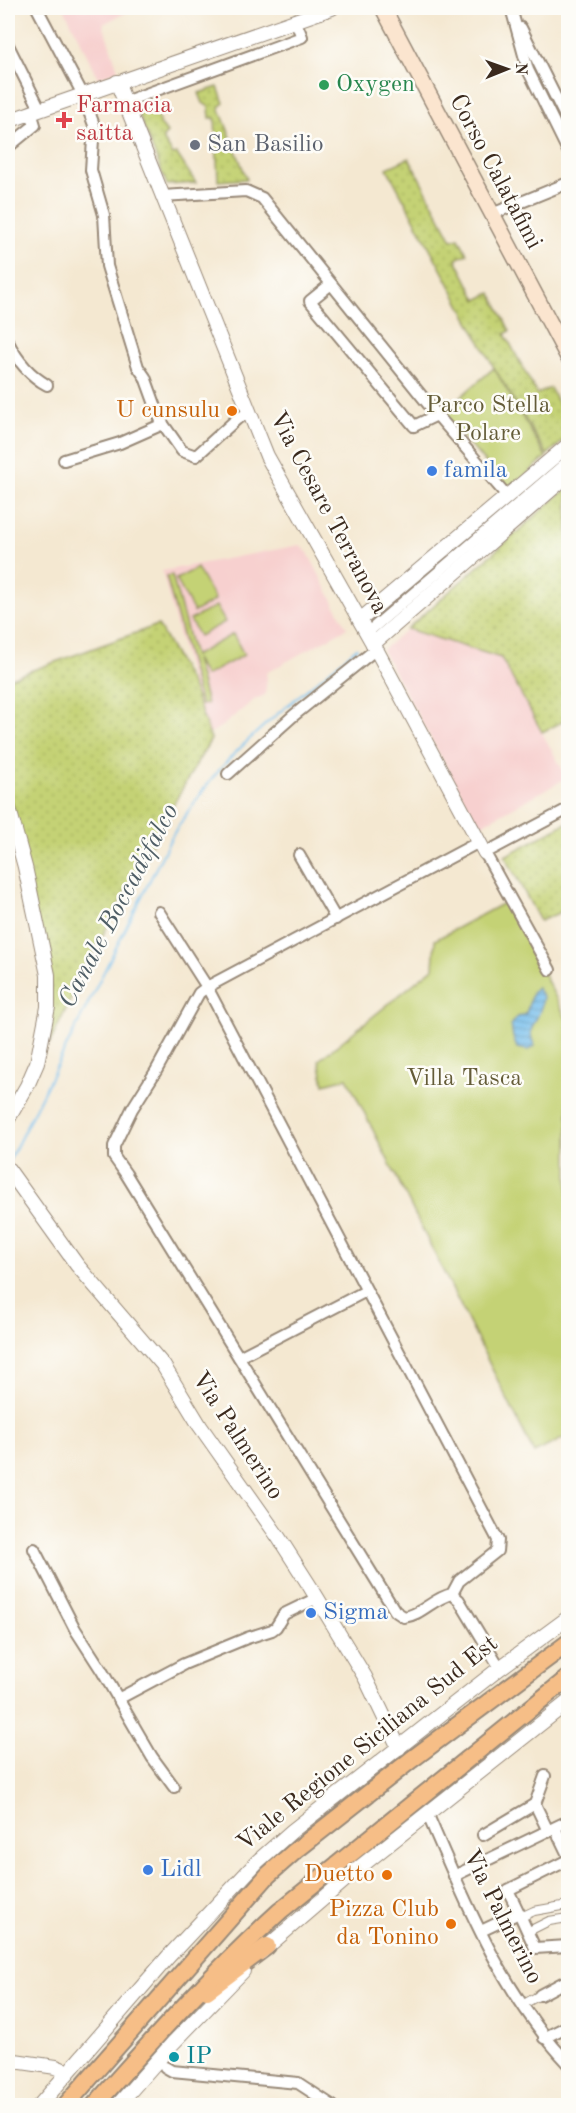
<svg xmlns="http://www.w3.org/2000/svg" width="576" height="2113" font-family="'Old Standard TT',serif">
<defs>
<pattern id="grass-dots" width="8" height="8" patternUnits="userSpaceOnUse" patternTransform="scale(1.5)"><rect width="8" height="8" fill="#c4d274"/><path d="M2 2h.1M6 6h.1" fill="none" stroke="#a9b464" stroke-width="1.8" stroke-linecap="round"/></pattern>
<pattern id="water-rules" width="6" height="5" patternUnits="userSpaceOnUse" patternTransform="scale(1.5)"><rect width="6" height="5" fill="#74beed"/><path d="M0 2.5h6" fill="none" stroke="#609bbf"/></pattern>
</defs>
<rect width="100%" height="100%" fill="#fdfcf7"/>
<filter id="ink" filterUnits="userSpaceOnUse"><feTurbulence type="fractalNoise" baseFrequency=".0167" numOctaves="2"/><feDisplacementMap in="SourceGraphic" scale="12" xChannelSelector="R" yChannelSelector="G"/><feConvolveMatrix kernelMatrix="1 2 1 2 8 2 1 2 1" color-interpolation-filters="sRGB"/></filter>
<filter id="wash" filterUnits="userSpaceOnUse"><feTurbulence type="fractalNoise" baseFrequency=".008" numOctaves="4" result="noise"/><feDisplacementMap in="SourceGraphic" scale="24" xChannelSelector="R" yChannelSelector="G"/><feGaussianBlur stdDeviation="1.35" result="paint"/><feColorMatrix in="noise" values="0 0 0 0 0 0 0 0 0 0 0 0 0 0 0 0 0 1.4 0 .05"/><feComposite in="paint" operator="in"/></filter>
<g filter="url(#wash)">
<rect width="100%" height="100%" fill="#f4e8d1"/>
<g fill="#f7d0cf">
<path d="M64,8H135L103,24L118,70L98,78Z"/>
<path d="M300,545L308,553L347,628L266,673L267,678L265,695L254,700L222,726L209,734L192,686L162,571Z"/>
<path d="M407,629L501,658L567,778L479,826L382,650Z"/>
</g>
<g fill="url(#grass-dots)" stroke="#807e49" stroke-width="1.5">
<path d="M218,87L224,103L219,107L247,179L218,181L215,118H210L209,107L203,103L199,93Z"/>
<path d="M155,107L160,124L167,133L162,138L173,155L177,154L196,183L167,185L138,113Z"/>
<path d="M409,158L452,240L459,238L467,254L456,259L477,300L491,293L510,331L505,334L537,394L550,388L567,420L563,423L568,430V437L547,455L493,366L387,168Z"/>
<path d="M568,487V719L542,732L501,658L407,629Z"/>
<path d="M158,625L192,686L211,739C153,838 98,939 50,1043L41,942L8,809V679Z"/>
<path d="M568,822V909L540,921L505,856Z"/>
</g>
<g fill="#c4d274" stroke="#807e49" stroke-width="1.5">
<path d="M494,368L546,457L509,490L442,413Z"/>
<path d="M197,568L215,600L194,612L176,579Z"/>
<path d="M172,575L194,656L233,634L244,655L205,676L195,659L207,704L201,705L166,576Z"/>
<path d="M216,606L225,622L199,636L190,620Z"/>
<path d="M507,901L568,1022V1436L534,1453L347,1078L324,1084L319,1060L433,968L435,940Z"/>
</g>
<path fill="url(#water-rules)" stroke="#587486" stroke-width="1.5" d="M537,988L543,997C542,1001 542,1007 540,1011C534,1026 526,1029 535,1046L529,1050L517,1048L513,1037L511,1024L516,1018L526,1014L532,993Z"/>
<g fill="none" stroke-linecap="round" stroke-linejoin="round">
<path stroke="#74beed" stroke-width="2" d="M8,1163L172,836C186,815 199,794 215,775C254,729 310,688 357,648"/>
</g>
</g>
<g filter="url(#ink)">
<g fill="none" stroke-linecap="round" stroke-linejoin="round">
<defs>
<g id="pedestrian">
<path d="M521,1917L534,1911L568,1905"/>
<path d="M527,1932L549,1921L568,1918"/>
<path d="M522,2005L540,1995"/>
</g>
<g id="minor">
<path d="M37,8L82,93L94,125L91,170L104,215L107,266L138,367L145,377L161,421L182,451L196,456L238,418L249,413"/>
<path d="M511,8L528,70L568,151"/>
<path d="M521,28L568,122"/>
<path d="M8,45L40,109"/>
<path d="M124,102L302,37L295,20"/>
<path d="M8,147L35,125L31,112"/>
<path d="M162,196L246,191L262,198L437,415L508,497"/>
<path d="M492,214L568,183"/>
<path d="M331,284L310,301L414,426L437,415"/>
<path d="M8,342C17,360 29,375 47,385"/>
<path d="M64,460L120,443L163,424"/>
<path d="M367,633L568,461"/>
<path d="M228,774L293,716L376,649"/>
<path d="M299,855L336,919"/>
<path d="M159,912L207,987L498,1540L497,1551L459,1581L452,1594C433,1598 422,1615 404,1617L395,1611L126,1174L114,1157V1146L132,1109L156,1071L199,993L207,987L479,842"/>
<path d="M550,970L485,853L568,809"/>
<path d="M239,1357L366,1291"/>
<path d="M34,1549L75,1629L102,1671L152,1757L174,1787"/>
<path d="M452,1594L459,1600L500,1668"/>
<path d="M118,1699L184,1664L247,1638L272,1630L276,1627L284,1614L317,1598"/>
<path d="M545,1776L535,1804L548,1831"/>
<path d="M427,1813C465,1901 502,1993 568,2063"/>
<path d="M555,1828L568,1855"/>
<path d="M483,1835L535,1804"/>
<path d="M454,1876L568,1821"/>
<path d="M519,1913L535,1948L568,1946"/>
<path d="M481,1931L519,1913L508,1890L568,1860"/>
<path d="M540,1995L568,1980"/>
<path d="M544,2038L568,2026"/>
<path d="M165,2067L172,2071L298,2083L333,2106"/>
</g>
<g id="tertiary">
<path d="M117,82L267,456L376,649L485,853"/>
<path d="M8,121L332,8"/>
<path d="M360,620L568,445"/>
<path d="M373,644L568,475"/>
<path d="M8,805L25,867L48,975V1007L37,1063L27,1086L8,1119"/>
<path d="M8,1169L77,1265L163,1365L200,1426L279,1538L311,1588L365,1677L399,1748"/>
<path d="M260,1953L360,1867L568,1702"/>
<path d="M8,2060L56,2067L68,2072"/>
<path d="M39,2106L168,1957L258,1861L292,1831L500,1668L568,1618"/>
<path d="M117,2106L173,2043L243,1971"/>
</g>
<path id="secondary" d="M383,8L568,357"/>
<g id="primary">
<path d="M207,1991L267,1946"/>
<path d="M65,2106L268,1875L294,1852L411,1760L568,1643"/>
<path d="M94,2106C154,2038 213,1972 280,1911L568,1678"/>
</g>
</defs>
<use href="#pedestrian" stroke="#988978" stroke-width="10"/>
<use href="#minor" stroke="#988978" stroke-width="14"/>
<use href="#tertiary" stroke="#988978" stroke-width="16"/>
<use href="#secondary" stroke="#988978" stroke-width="18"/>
<use href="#primary" stroke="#988978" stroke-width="20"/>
<use href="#pedestrian" stroke="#fff" stroke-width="8"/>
<use href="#minor" stroke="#fff" stroke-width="10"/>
<use href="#tertiary" stroke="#fff" stroke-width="14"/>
<use href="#secondary" stroke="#fbe5cf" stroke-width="15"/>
<use href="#primary" stroke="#f6be87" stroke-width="16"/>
</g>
</g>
<circle fill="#2e9e5b" stroke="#fdfcf7" stroke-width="2" cx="324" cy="85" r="6"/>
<path fill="#e0444e" stroke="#fdfcf7" stroke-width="2" d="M61 111h6v6h6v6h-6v6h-6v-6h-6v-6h6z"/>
<circle fill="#6b7280" stroke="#fdfcf7" stroke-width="2" cx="195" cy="145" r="6"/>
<g fill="#e8710a" stroke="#fdfcf7" stroke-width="2">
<circle cx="232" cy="411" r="6"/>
<circle cx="387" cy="1875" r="6"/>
<circle cx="451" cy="1924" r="6"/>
</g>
<g fill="#3f7fe0" stroke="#fdfcf7" stroke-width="2">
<circle cx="432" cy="471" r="6"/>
<circle cx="311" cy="1613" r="6"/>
<circle cx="148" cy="1870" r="6"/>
</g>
<circle fill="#0f9aa8" stroke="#fdfcf7" stroke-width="2" cx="174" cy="2057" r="6"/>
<g text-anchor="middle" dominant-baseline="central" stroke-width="5" stroke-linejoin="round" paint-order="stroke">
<g font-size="24" fill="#27864d" stroke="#fdfcf7" text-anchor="start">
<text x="336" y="85">Oxygen</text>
</g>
<g font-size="24" fill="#be3a42" stroke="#fdfcf7" text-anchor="start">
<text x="76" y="106">Farmacia<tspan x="76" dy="28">saitta</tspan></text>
</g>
<g font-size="24" fill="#5b616d" stroke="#fdfcf7" text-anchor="start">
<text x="207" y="145">San Basilio</text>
</g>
<g font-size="24" fill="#3b2a1e" stroke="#fdfcf7">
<text transform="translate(495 172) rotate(62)">Corso Calatafimi</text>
<text transform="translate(328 513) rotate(62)">Via Cesare Terranova</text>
<text transform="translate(237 1436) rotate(57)">Via Palmerino</text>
<text transform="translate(368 1744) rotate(-39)">Viale Regione Siciliana Sud Est</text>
<text transform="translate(502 1917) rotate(63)">Via Palmerino</text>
</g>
<g font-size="24" fill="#645c38" stroke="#fdfcf7">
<text x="488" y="406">Parco Stella<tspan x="488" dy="28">Polare</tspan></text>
<text x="464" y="1079">Villa Tasca</text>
</g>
<g font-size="24" fill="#c56008" stroke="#fdfcf7" text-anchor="end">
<text x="220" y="411">U cunsulu</text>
<text x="375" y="1875">Duetto</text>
<text x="439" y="1910">Pizza Club<tspan x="439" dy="28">da Tonino</tspan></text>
</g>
<g font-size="24" fill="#366cbe" stroke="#fdfcf7" text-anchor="start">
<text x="444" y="471">famila</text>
<text x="323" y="1613">Sigma</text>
<text x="160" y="1870">Lidl</text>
</g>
<g font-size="24" fill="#0d838f" stroke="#fdfcf7" text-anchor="start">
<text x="186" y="2057">IP</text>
</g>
<g font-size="26" font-style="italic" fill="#4f5e66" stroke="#fdfcf7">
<text transform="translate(119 906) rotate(-62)">Canale Boccadifalco</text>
</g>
</g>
<rect width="576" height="2113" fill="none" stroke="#fdfcf7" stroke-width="30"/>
<g transform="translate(507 69) rotate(89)" stroke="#fdfcf7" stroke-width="4.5" paint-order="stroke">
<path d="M0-4.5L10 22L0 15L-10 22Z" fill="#3b2a1e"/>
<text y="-9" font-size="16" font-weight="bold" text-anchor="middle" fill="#3b2a1e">N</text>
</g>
</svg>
